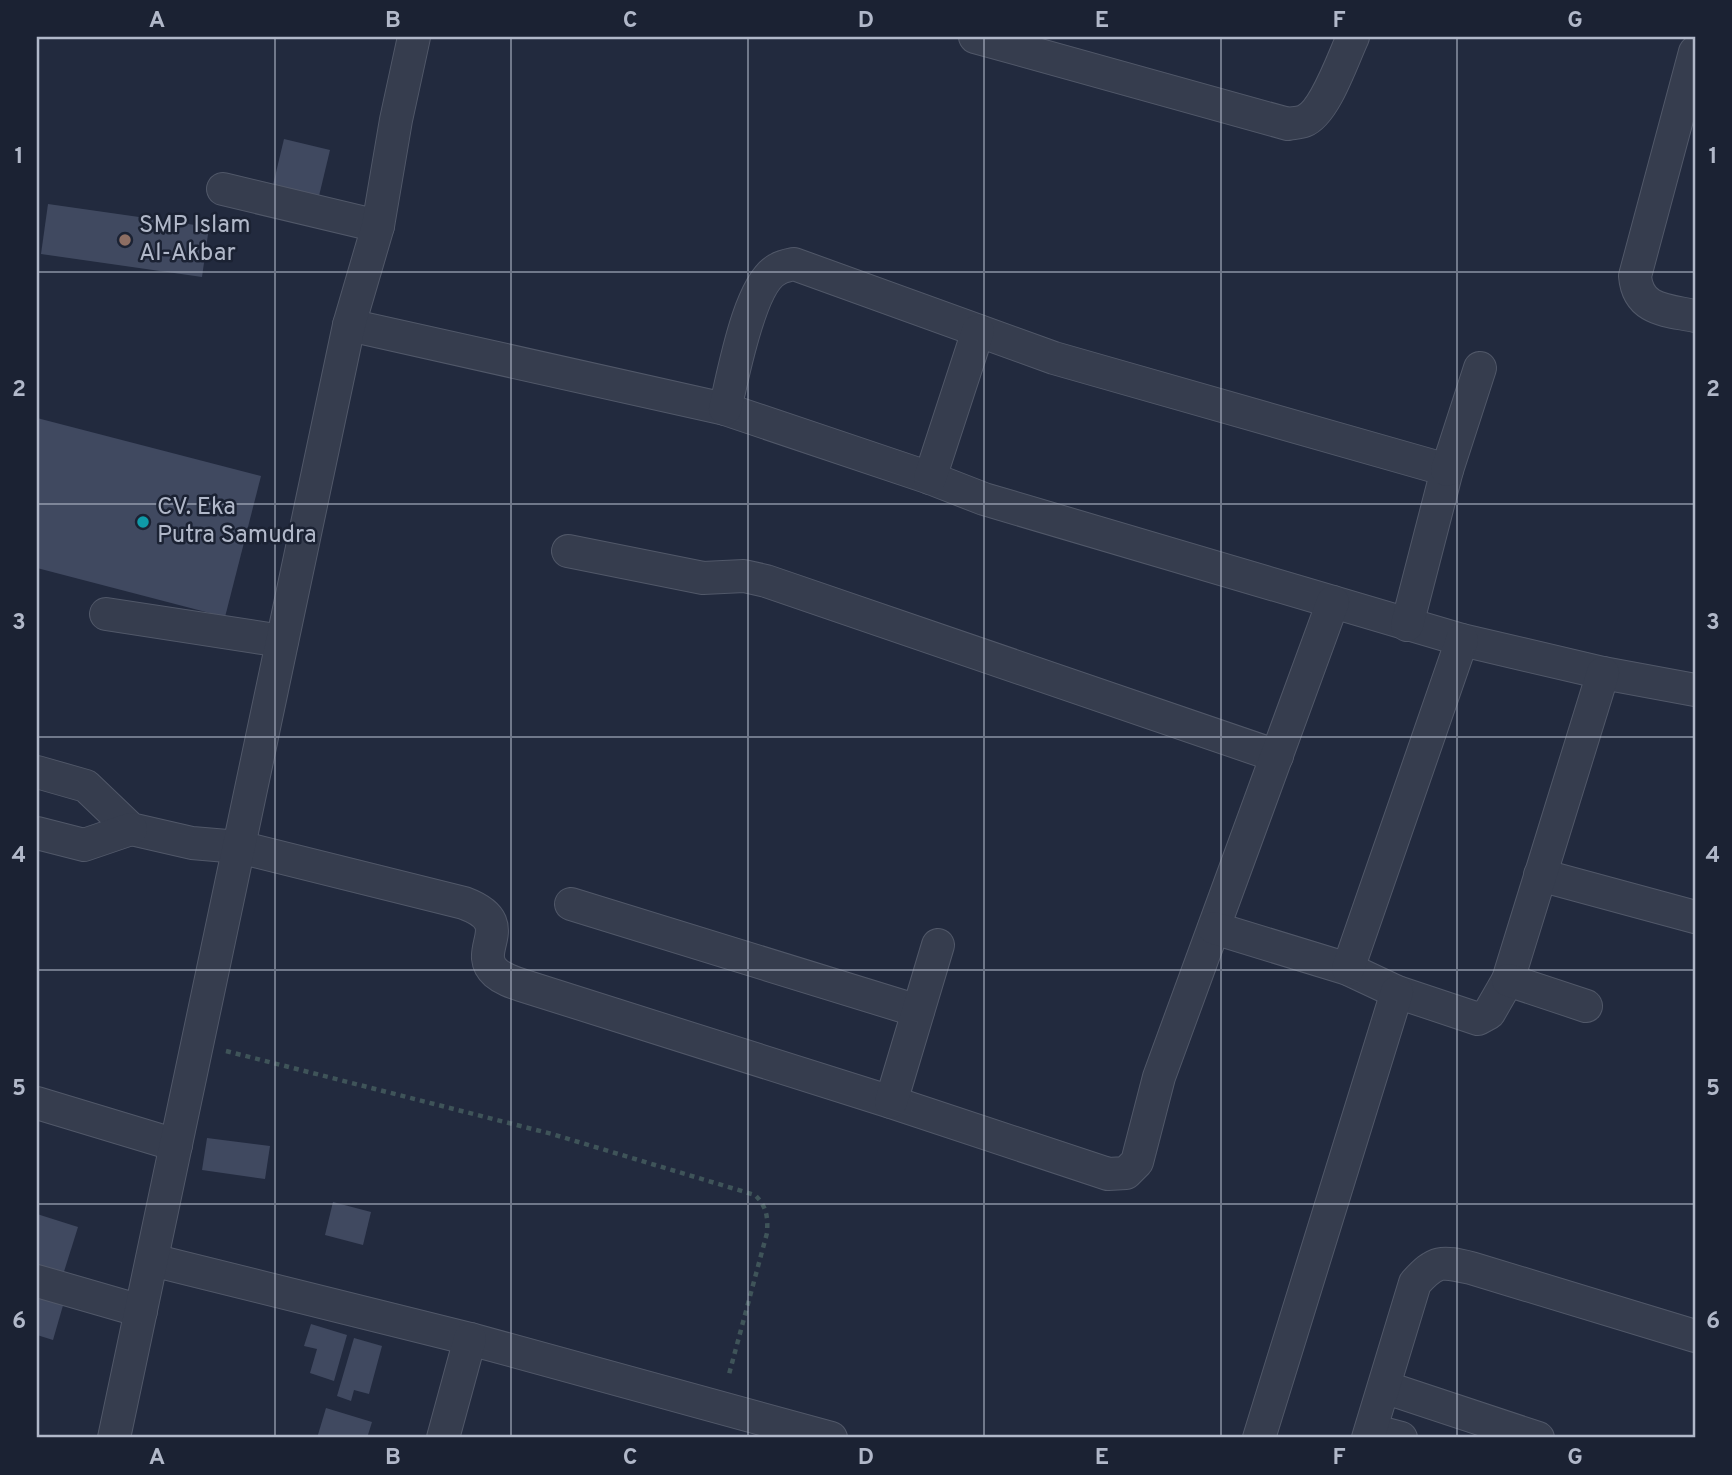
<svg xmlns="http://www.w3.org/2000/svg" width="1732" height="1475" font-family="Overpass,sans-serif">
<rect width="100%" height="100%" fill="#222a3e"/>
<g fill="#404960">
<path d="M284,139L330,150L319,196L273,185Z"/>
<path d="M48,204L209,227L202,277L41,254Z"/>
<path d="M37,418L261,476L225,617L37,568Z"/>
<path d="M207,1138L270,1146L265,1179L202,1170Z"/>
<path d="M333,1202L371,1212L363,1245L325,1235Z"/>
<path d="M37,1214L78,1227L62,1278L37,1271Z"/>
<path d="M37,1286L66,1295L53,1340L37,1335Z"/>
<path d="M311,1324L347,1335L334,1381L310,1373L317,1349L304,1346Z"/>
<path d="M354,1338L382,1346L369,1394L354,1390L351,1401L337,1396Z"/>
<path d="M326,1408L372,1422L367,1438H317Z"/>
</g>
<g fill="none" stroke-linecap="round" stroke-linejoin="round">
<defs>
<g id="minor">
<path d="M975,37L1288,124C1292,123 1299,123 1304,121C1325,113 1343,58 1353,37"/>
<path d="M1695,52L1635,276C1638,311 1667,310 1695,316"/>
<path d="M223,189L378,226"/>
<path d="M349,325L725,409L930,478L984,499L1462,640L1603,673L1695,690"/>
<path d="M725,409C733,377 749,283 778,269C783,266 789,265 794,264L1054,358L1447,470L1407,625"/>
<path d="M1447,470L1480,368"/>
<path d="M930,478L978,331"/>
<path d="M568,551L703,578L744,576L766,581L1277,756"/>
<path d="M106,614L282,641"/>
<path d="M37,772L86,786L131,829L192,843L239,847L464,903C520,924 470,950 496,973C503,979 512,982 521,985L891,1102L1108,1174L1126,1173L1137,1162L1159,1077L1333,602"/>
<path d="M37,833L84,845L131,829"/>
<path d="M1540,875L1695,917"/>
<path d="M571,904L918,1011"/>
<path d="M1214,928L1348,969L1397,992L1478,1019L1489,1013L1508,980L1603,673"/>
<path d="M1348,969L1462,640"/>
<path d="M1508,980L1586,1006"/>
<path d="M891,1102L938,945"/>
<path d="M37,1103L176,1145"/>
<path d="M152,1260L470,1339L831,1438"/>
<path d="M37,1281L141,1311"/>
<path d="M1384,1387L1538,1438"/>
<path d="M1371,1430L1401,1438"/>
<path d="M114,1438L349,325L378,226L396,120L414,37"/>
<path d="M443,1438L470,1339"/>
<path d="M1259,1438L1397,992"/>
<path d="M1368,1438L1415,1283C1436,1260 1441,1261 1471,1268L1695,1336"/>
</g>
</defs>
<use href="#minor" stroke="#515869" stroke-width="34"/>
<path stroke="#3f5459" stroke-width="4.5" stroke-dasharray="5 5" stroke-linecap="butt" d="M226,1051L552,1134L755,1195C767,1207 768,1217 767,1233L728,1378"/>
<use href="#minor" stroke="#363d4e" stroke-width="32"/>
</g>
<path fill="none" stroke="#b1b8c9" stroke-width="2" stroke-opacity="0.55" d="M275,37V1438M511,37V1438M748,37V1438M984,37V1438M1221,37V1438M1457,37V1438M37,272H1695M37,504H1695M37,737H1695M37,970H1695M37,1204H1695"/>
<circle fill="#8d6e63" stroke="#1b2233" stroke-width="2.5" cx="125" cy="240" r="7"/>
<circle fill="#0f9aa8" stroke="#1b2233" stroke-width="2.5" cx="143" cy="522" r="7"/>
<g text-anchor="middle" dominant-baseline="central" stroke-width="5" stroke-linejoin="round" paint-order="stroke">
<g font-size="24" fill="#b1b8c9" stroke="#1b2233" text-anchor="start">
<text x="139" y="226">SMP Islam<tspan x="139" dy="28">Al-Akbar</tspan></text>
<text x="157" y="508">CV. Eka<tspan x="157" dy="28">Putra Samudra</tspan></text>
</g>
</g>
<rect width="1732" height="1475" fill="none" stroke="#1b2233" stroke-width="77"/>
<rect x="38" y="38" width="1656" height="1398" fill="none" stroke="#b1b8c9" stroke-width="2.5"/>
<g font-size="23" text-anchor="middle" font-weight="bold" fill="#b1b8c9">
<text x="157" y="27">A</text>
<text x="393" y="27">B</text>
<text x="630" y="27">C</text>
<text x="866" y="27">D</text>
<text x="1102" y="27">E</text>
<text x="1339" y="27">F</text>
<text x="1575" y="27">G</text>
<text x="19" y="163">1</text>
<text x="1713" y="163">1</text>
<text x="19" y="396">2</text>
<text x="1713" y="396">2</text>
<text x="19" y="629">3</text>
<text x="1713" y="629">3</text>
<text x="19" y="862">4</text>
<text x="1713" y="862">4</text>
<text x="19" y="1095">5</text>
<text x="1713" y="1095">5</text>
<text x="19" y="1328">6</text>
<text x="1713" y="1328">6</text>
<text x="157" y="1464">A</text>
<text x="393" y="1464">B</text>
<text x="630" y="1464">C</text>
<text x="866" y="1464">D</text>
<text x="1102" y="1464">E</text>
<text x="1339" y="1464">F</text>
<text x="1575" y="1464">G</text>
</g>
</svg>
